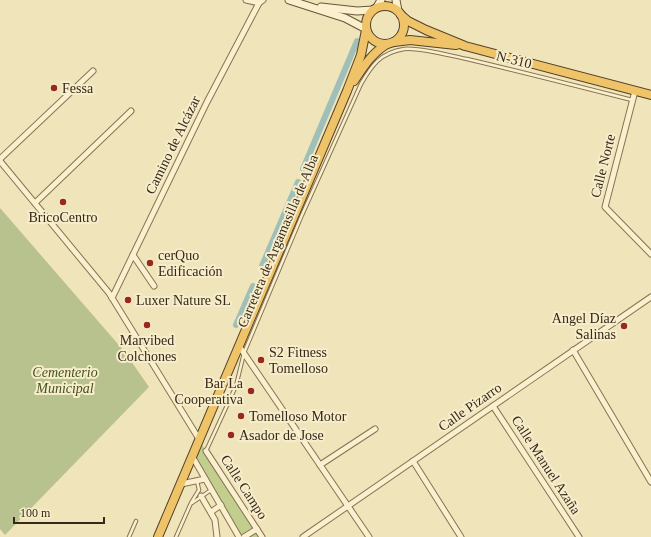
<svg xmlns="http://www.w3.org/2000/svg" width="651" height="537" font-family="Georgia,serif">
<rect width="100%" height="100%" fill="#f0e4ba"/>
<path fill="#c2ce8e" d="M199,439L206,451L262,537H239L192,456Z"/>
<path fill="#b8c28e" d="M0,208L124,351L149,387L5,535L0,529Z"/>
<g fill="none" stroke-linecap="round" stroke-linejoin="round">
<g stroke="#9fc0b9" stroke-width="6">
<path d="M303,169L357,41"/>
<path d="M262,266L298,182"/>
<path d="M236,325L253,286"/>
</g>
<defs>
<g id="service">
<path d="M206,451L236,386L244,353L302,215L361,84C372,65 380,53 404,49C419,47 451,56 467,59C522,72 577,86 632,100"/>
<path d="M192,503L211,490"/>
<path d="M129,537L136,521"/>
<path d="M176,537L191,503L199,490L197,481"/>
</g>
<g id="minor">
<path d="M246,0L259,3L263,0"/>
<path d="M635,91L605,207L651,254"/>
<path d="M0,159L93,71"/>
<path d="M0,161L109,293L199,439"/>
<path d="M35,203L131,111"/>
<path d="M133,255L154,286"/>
<path d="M112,298L207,102L259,3"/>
<path d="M239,346L369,537"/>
<path d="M573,350L651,482"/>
<path d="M493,406L579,537"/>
<path d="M206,451L262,537"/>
<path d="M192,456L239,537"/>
<path d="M413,461L461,537"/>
<path d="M320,465L375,429"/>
<path d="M181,484L205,479"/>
<path d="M201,496L215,520L217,537"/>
<path d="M211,512L221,505"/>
<path d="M244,537L257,529"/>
<path d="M303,537L651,297"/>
</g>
<g id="secondary">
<path d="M289,0L345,18L366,29"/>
<path d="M396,0L398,11"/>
<path d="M321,7L357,11L373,10"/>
<path d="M377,7L381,0"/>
</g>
<g id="trunk">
<circle cx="385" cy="25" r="19"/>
<path d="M401,15L408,21L426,30L465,46L651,95"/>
<path d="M394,42L410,40L456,45"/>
<path d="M354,81C364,66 372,53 387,44"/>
<path d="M158,537L347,91L361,55L366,30"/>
</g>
</defs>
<use href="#service" stroke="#877354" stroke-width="4.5"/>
<use href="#minor" stroke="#877354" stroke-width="7"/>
<use href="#secondary" stroke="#695437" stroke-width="9"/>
<use href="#trunk" stroke="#544029" stroke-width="10"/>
<use href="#service" stroke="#fbf0cd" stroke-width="2.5"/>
<use href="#minor" stroke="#fbf0cd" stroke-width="5"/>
<use href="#secondary" stroke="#fbf0cd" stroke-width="7"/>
<use href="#trunk" stroke="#efc468" stroke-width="8"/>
</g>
<g fill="#992920" stroke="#f7edca" stroke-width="1.5">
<circle cx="54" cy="88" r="4"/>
<circle cx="63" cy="202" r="4"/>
<circle cx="150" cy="263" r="4"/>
<circle cx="128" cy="300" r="4"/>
<circle cx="147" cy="325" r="4"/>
<circle cx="624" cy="326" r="4"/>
<circle cx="261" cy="360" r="4"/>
<circle cx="251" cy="391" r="4"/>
<circle cx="241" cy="416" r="4"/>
<circle cx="231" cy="435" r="4"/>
</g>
<g text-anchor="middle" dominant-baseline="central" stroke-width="4" stroke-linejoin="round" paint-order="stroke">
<g font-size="14" fill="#35291a" stroke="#f7edca">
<text transform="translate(514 60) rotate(14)">N-310</text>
<text transform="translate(173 145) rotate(-64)">Camino de Alcázar</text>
<text transform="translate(603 166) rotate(-76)">Calle Norte</text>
<text transform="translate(278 241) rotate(-67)">Carretera de Argamasilla de Alba</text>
<text transform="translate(470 407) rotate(-35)">Calle Pizarro</text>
<text transform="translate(546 465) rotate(57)">Calle Manuel Azaña</text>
<text transform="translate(244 487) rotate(57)">Calle Campo</text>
</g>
<g font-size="14" fill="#35291a" stroke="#f7edca" text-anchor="start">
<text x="62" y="88">Fessa</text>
<text x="63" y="217" text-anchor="middle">BricoCentro</text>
<text x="158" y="255">cerQuo<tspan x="158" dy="16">Edificación</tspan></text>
<text x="136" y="300">Luxer Nature SL</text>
<text x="616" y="318" text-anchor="end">Angel Díaz<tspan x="616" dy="16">Salinas</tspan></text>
<text x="147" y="340" text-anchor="middle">Marvibed<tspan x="147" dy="16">Colchones</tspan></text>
<text x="269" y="352">S2 Fitness<tspan x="269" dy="16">Tomelloso</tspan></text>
<text x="243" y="383" text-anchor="end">Bar La<tspan x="243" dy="16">Cooperativa</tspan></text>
<text x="249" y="416">Tomelloso Motor</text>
<text x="239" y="435">Asador de Jose</text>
</g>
<g font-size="14" font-style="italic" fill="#42531f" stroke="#f7edca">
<text x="65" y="372">Cementerio<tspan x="65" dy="16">Municipal</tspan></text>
</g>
</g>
<path d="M14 517v6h90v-6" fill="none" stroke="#35291a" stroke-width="2"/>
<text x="20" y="517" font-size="12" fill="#35291a" stroke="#f7edca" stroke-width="3" paint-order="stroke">100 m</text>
</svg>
